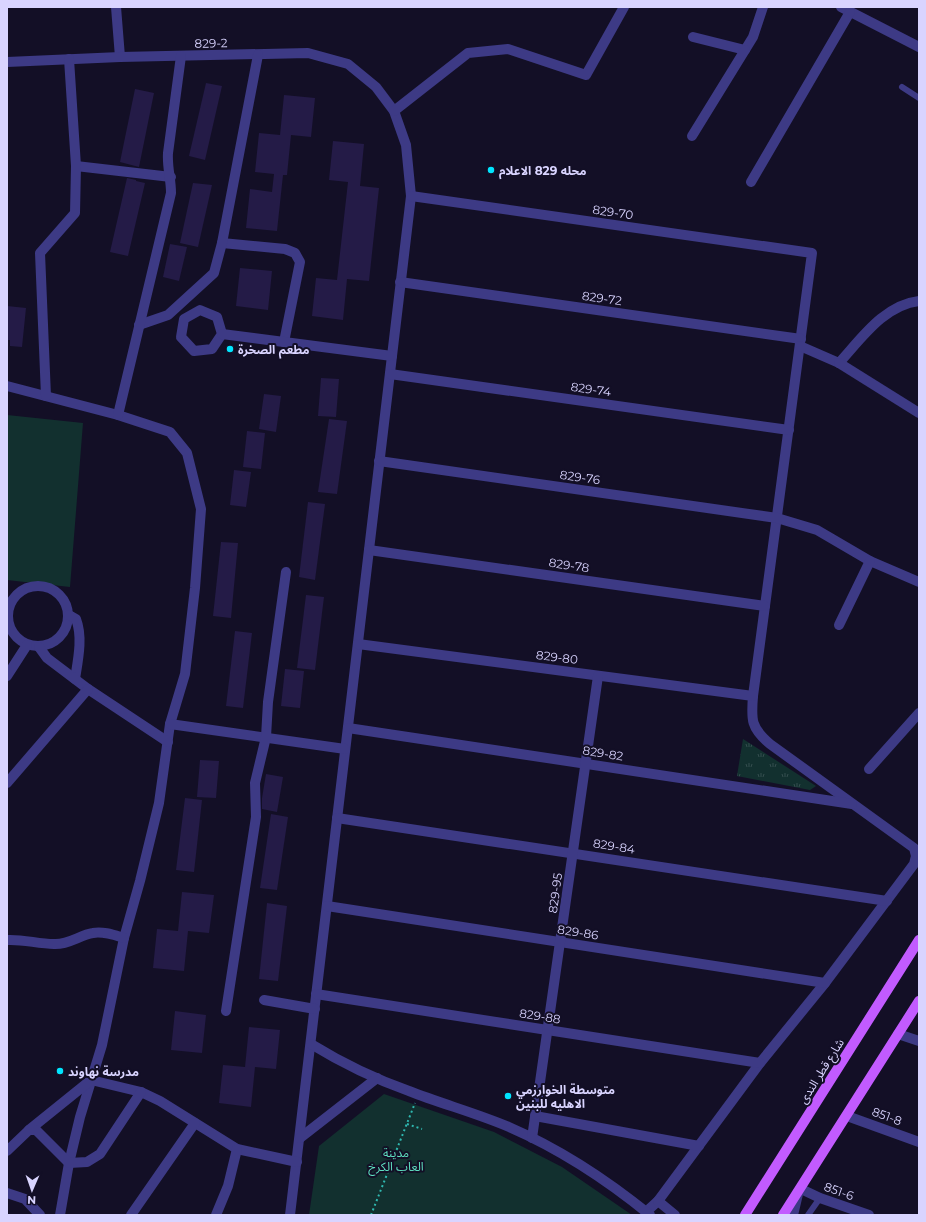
<svg xmlns="http://www.w3.org/2000/svg" width="926" height="1222" font-family="Montserrat,'Noto Sans Arabic',sans-serif">
<defs>
<pattern id="grass-tufts" width="24" height="20" patternUnits="userSpaceOnUse"><rect width="24" height="20" fill="#12302f"/><path d="M3 7l-1-3M5 7V3M7 7l1-3M15 17l-1-3M17 17v-4M19 17l1-3" fill="none" stroke="#344d4e"/></pattern>
</defs>
<rect width="100%" height="100%" fill="#130f26"/>
<path fill="url(#grass-tufts)" d="M743,739L816,786L810,790L737,776Z"/>
<g fill="#12302f">
<path d="M7,415L83,423L70,587L7,580Z"/>
<path d="M384,1094L494,1132L562,1167L632,1215H309L319,1146Z"/>
</g>
<g fill="#241b47">
<path d="M206,83L222,86L205,160L189,156Z"/>
<path d="M135,89L154,93L139,167L120,162Z"/>
<path d="M284,95L315,98L311,137L291,135L287,175H283L277,231L246,228L250,189L272,192L274,174L255,172L259,133L280,135Z"/>
<path d="M333,141L364,144L360,186L379,188L369,281L347,279L343,320L312,316L316,278L337,280L348,182L329,180Z"/>
<path d="M127,178L136,180V181L145,183L128,256L110,252Z"/>
<path d="M193,183L212,185L198,247L180,243Z"/>
<path d="M170,244L187,247L179,281L163,277Z"/>
<path d="M240,268L272,271L268,310L236,306Z"/>
<path d="M7,306L26,308L22,347L10,346V340H7Z"/>
<path d="M321,378L339,379L336,417L318,416Z"/>
<path d="M264,394L281,396L276,432L259,429Z"/>
<path d="M329,419L347,421L337,494L318,492Z"/>
<path d="M247,431L265,433L261,469L243,467Z"/>
<path d="M234,470L251,472L246,507L230,505Z"/>
<path d="M308,502L325,504L315,580L299,577Z"/>
<path d="M221,542L238,543L231,618L213,616Z"/>
<path d="M306,595L324,597L315,670L297,668Z"/>
<path d="M235,631L252,633L243,708L226,706Z"/>
<path d="M285,669L304,671L300,708L281,706Z"/>
<path d="M200,760L219,761L216,798L197,797Z"/>
<path d="M266,774L283,777L277,812L262,809V798Z"/>
<path d="M185,798L202,800L194,872L176,870Z"/>
<path d="M271,814L288,817L277,890L260,888Z"/>
<path d="M182,892L214,895L209,933L188,931L184,971L153,968L157,929L178,931Z"/>
<path d="M267,903L287,906L278,981L259,979Z"/>
<path d="M175,1011L206,1015L202,1053L171,1050Z"/>
<path d="M249,1027L280,1030L276,1069L255,1067L251,1107L219,1103L223,1065L245,1067Z"/>
</g>
<g fill="none" stroke-linecap="round" stroke-linejoin="round">
<g stroke="#2fb8b0" stroke-width="2" stroke-dasharray="2 3" stroke-linecap="butt">
<path d="M407,1124L422,1129"/>
<path d="M371,1215L415,1103"/>
</g>
<g stroke="#3d3a85" stroke-width="6">
<path d="M902,87L919,98"/>
<path d="M808,1215L820,1198"/>
</g>
<g stroke="#3d3a85" stroke-width="10">
<path d="M116,7L120,57"/>
<path d="M841,7L919,47"/>
<path d="M693,37L745,50L753,37L763,7"/>
<path d="M7,62L120,57L308,53L348,64L376,87L394,111L406,145L411,196L290,1215"/>
<path d="M394,111L468,53L508,49L586,75L624,7"/>
<path d="M692,136L745,50"/>
<path d="M76,166L171,177"/>
<path d="M751,182L850,12"/>
<path d="M411,196L812,253L753,696C751,720 751,728 770,744L914,848L916,856L914,864L825,983L760,1063L658,1201L646,1212"/>
<path d="M222,243L285,249L295,253L300,262L284,342"/>
<path d="M400,282L801,339"/>
<path d="M200,310L217,317L222,334L212,349L194,351L181,337L184,319Z"/>
<path d="M139,325L168,315L214,273L222,243L258,55"/>
<path d="M222,334L392,356"/>
<path d="M800,346L839,363C861,339 884,305 919,301"/>
<path d="M839,363L919,413"/>
<path d="M390,374L789,430"/>
<path d="M7,386L118,415L170,432L187,453L201,509L195,588L185,674L170,724L159,803L140,881L124,938L102,1045L80,1117L69,1163L60,1215"/>
<path d="M46,396L40,253L75,213L76,166L69,59"/>
<path d="M118,415L171,193C171,179 167,167 168,153L181,56"/>
<path d="M379,461L777,518L817,530L870,561L919,582"/>
<path d="M369,550L765,606"/>
<circle cx="38" cy="616" r="30"/>
<path d="M69,615L76,619C83,637 78,660 75,679"/>
<path d="M839,625L870,561"/>
<path d="M358,644L753,696"/>
<path d="M39,647L47,658L88,689L168,742"/>
<path d="M7,676L27,645"/>
<path d="M170,724L345,749"/>
<path d="M348,728L852,804"/>
<path d="M869,769L919,713"/>
<path d="M7,783L88,689"/>
<path d="M337,818L887,901"/>
<path d="M327,906L825,983"/>
<path d="M7,940C23,939 38,944 54,944C68,945 80,935 93,933C103,931 114,935 124,938"/>
<path d="M316,994L760,1063"/>
<path d="M264,1000L315,1009"/>
<path d="M226,1011L256,817L255,783L266,737L268,702L286,572"/>
<path d="M898,1034L919,1041"/>
<path d="M311,1044C342,1063 375,1079 409,1091C442,1104 476,1113 509,1127C560,1149 607,1180 650,1215"/>
<path d="M535,1116L699,1146"/>
<path d="M847,1116L919,1142"/>
<path d="M29,1130L91,1080L141,1092L160,1101L237,1149L297,1162"/>
<path d="M300,1138L377,1078"/>
<path d="M532,1138L598,676"/>
<path d="M7,1151L29,1130H36L69,1163L87,1162L100,1154L141,1092"/>
<path d="M801,1189L820,1198L869,1215"/>
<path d="M7,1193L25,1199L40,1215"/>
<path d="M658,1201L675,1215"/>
<path d="M131,1215L195,1123"/>
<path d="M216,1215L228,1186L237,1149"/>
</g>
<path stroke="#3d3a85" stroke-width="10" d="M793,1215L798,1194"/>
<g stroke="#c25bff" stroke-width="10">
<path d="M745,1215L919,940"/>
<path d="M783,1215L919,1001"/>
</g>
</g>
<g fill="#00e5ff" stroke="#130f26" stroke-width="1.5">
<circle cx="491" cy="170" r="4"/>
<circle cx="230" cy="349" r="4"/>
<circle cx="60" cy="1071" r="4"/>
<circle cx="508" cy="1096" r="4"/>
</g>
<g text-anchor="middle" dominant-baseline="central" stroke-width="4" stroke-linejoin="round" paint-order="stroke">
<g font-size="12" fill="#d9d4ff" stroke="#130f26">
<text transform="translate(211 43) rotate(-1)">829-2</text>
<text transform="translate(613 212) rotate(8)">829-70</text>
<text transform="translate(602 298) rotate(8)">829-72</text>
<text transform="translate(591 389) rotate(8)">829-74</text>
<text transform="translate(580 477) rotate(8)">829-76</text>
<text transform="translate(569 565) rotate(8)">829-78</text>
<text transform="translate(557 657) rotate(7)">829-80</text>
<text transform="translate(603 753) rotate(9)">829-82</text>
<text transform="translate(614 846) rotate(9)">829-84</text>
<text transform="translate(555 893) rotate(-82)">829-95</text>
<text transform="translate(578 932) rotate(9)">829-86</text>
<text transform="translate(540 1016) rotate(9)">829-88</text>
<text transform="translate(821 1071) rotate(-58)">شارع قطر الندى</text>
<text transform="translate(887 1116) rotate(20)">851-8</text>
<text transform="translate(839 1191) rotate(20)">851-6</text>
</g>
<g font-size="12" font-weight="bold" fill="#d9d4ff" stroke="#130f26" text-anchor="start">
<text x="499" y="170">محله 829 الاعلام</text>
<text x="238" y="349">مطعم الصخرة</text>
<text x="68" y="1071">مدرسة نهاوند</text>
<text x="516" y="1089">متوسطة الخوارزمي<tspan x="516" dy="14">الاهليه للبنين</tspan></text>
</g>
<g font-size="12" fill="#5fe0c0" stroke="#130f26">
<text x="396" y="1152">مدينة<tspan x="396" dy="14">العاب الكرخ</tspan></text>
</g>
</g>
<rect width="926" height="1222" fill="none" stroke="#d9d4ff" stroke-width="16"/>
<g transform="translate(32 1190) rotate(182)" stroke="#130f26" stroke-width="3" paint-order="stroke">
<path d="M0-3L7 15L0 10L-7 15Z" fill="#d9d4ff"/>
<text y="-6" font-size="11" font-weight="bold" text-anchor="middle" fill="#d9d4ff">N</text>
</g>
</svg>
